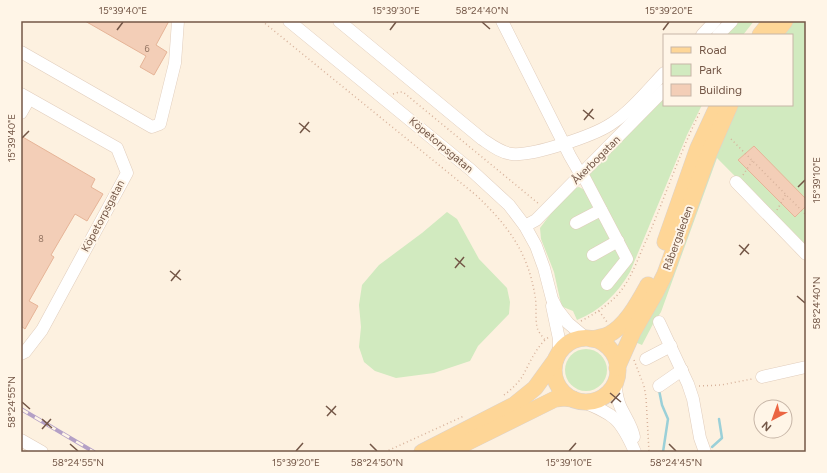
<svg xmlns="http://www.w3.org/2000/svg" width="827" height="473" font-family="Figtree,sans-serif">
<rect width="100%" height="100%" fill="#fdf1e0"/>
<g fill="#d1eabf">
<path d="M738,21H754L743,35H724Z"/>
<path d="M792,21H806V248L717,158L661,312L653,324L642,345L635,342L697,203L737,105H792V35H781Z"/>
<path d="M664,96V105H702L687,135L630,272C617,294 601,310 577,320L573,311L563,307L561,304L554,272L541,239L540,228L552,212L575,188L579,187L587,191L597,215L611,239V247L616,249L624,266L589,174Z"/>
<path d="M447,212L457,219L479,259L507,288L510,302L509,314L478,346L470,361L434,373L396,378L375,371L364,362L359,347L361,327L359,305L362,285L379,265L422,233Z"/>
<circle cx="586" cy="370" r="21"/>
</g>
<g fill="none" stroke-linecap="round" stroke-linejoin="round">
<g stroke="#9bd0d8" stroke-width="2.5">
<path d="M659,390L662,405L668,419L663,452"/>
<path d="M712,447L722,438L719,419"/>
</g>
</g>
<g fill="#f3ceb7" stroke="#e6b497">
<path d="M85,21H169L156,45L167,52L154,75L140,67L146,56Z"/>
<path d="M21,136L95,179L91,187L103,194L87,221L75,214L51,255L54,257L29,301L38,306L25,329L21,326Z"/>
<path d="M754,146L806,199V206L795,217L738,160Z"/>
</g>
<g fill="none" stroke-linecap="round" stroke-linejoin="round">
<defs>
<g id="minor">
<path d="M289,21L471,170L509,205L525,226L536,246L544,268L552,299L557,309L568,323L586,338"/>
<path d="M339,21L482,139C491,145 501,153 512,154C533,156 593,136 611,124C630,112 648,90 664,73"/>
<path d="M502,21L570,156L581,175L585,179L627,259L607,284"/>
<path d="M702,35L715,21"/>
<path d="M718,35L732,21"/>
<path d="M21,52L152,127L160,124L175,63L178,21"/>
<path d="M21,94L117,148L127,173L42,330L25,352L21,354"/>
<path d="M21,113L29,99"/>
<path d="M736,182L806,254"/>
<path d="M576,223L601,210"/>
<path d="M525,226L536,220L664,90"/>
<path d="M593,255L618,241"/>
<path d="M552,306L559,339V353"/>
<path d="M659,322L688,384L693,399L700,438L705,452"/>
<path d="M646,359L671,346"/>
<path d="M762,377L806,367"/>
<path d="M615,382C616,391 617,400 621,408C626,418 632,426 634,437"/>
<path d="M659,386L682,370"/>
<path d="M581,401C615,415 620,418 635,452"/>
<path d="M21,440L42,452"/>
</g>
<g id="major">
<path d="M760,35L771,21"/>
<path d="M774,35L785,21"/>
<path d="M665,242L698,148L718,105"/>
<circle cx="586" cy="370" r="32"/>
<path d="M592,339C598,338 603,337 608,335C626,326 638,303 648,285"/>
<path d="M617,368L633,332L656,292L665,274L709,153L730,105"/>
<path d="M422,452L514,405L535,388L556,359"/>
<path d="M448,452L555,399L564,398L573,399"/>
</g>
</defs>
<use href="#minor" stroke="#e1cdbc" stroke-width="13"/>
<use href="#major" stroke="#dbd3cf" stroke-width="17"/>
<g stroke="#d7b29b" stroke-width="1.5" stroke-dasharray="1 3" stroke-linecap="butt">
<path d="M262,21L477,196C508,226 528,252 535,296C537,306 535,317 537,327C538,332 542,336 545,340"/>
<path d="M393,94L399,92H403L539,204"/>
<path d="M731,139L806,215"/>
<path d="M743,175L753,160"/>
<path d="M777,210L786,194"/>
<path d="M599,311L607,322"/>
<path d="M581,321C596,313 609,305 620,292C632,277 638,258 646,241C665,198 679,154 700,112"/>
<path d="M634,360L644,386L646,397L649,452"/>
<path d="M699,386L721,385L752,379"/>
<path d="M504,395C511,390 517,384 522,377C530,363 536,346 549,337"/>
<path d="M385,452L464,416"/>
</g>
<use href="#minor" stroke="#fff" stroke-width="12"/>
<use href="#major" stroke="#fed697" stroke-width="16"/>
<defs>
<path id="rail" d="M21,409L94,452"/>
</defs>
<use href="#rail" stroke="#b4a0c6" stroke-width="4"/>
<use href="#rail" stroke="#fff5e7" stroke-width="2.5" stroke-dasharray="8" stroke-linecap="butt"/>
</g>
<path fill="none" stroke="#745747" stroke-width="1.5" d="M482,22L490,29M117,30L123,22M390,30L396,22M663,30L669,22M583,110L594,119M584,120L593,109M299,123L310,132M300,133L309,122M22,138L29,131M798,187L805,180M739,245L749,254M740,255L749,244M455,258L465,267M455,268L464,257M170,271L181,280M171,281L180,270M797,296L805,303M610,393L621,402M22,402L30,409M611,403L620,393M326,406L336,415M327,416L336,406M42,419L52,428M42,429L51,419M70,444L78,451M370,444L377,451M669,444L676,451M296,451L303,443M569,451L576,443"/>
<g text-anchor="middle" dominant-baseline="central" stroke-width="4" stroke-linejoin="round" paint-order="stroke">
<g font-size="9" fill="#947563">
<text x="147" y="48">6</text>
<text x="41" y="238">8</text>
</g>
<g font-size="11" fill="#745747" stroke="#fff5e7">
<text transform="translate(441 145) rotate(40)">Köpetorpsgatan</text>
<text transform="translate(596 160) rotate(-45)">Åkerbogatan</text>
<text transform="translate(103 216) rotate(-62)">Köpetorpsgatan</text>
<text transform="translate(678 238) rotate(-70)">Råbergaleden</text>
</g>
</g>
<rect width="827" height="473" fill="none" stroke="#fff5e7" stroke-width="44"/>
<rect x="663" y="34" width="130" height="72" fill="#fff5e7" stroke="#c7b6a7"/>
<rect x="671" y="47" width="20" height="6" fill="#fed697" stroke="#c7b6a7"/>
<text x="699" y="54" font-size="12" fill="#745747">Road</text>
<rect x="671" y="64" width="20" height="12" fill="#d1eabf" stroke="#c7b6a7"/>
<text x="699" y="74" font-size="12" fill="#745747">Park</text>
<rect x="671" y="84" width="20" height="12" fill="#f3ceb7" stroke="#c7b6a7"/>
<text x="699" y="94" font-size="12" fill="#745747">Building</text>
<g transform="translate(773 419) rotate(221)"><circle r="19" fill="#fff5e7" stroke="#c7b6a7"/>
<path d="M0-3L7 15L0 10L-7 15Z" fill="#eb6542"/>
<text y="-6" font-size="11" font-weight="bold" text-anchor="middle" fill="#745747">N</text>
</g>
<rect x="22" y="22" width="783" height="429" fill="none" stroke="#745747" stroke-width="1.5"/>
<g font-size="10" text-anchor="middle" fill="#745747">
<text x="123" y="14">15°39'40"E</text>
<text x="396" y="14">15°39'30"E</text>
<text x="482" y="14">58°24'40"N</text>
<text x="669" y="14">15°39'20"E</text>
<text transform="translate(11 138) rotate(-90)" y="4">15°39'40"E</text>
<text transform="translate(816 180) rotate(-90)" y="4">15°39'10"E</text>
<text transform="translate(816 303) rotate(-90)" y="4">58°24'40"N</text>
<text transform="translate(11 402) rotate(-90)" y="4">58°24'55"N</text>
<text x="78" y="466">58°24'55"N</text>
<text x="296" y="466">15°39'20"E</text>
<text x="377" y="466">58°24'50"N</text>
<text x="569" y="466">15°39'10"E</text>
<text x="676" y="466">58°24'45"N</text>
</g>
</svg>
